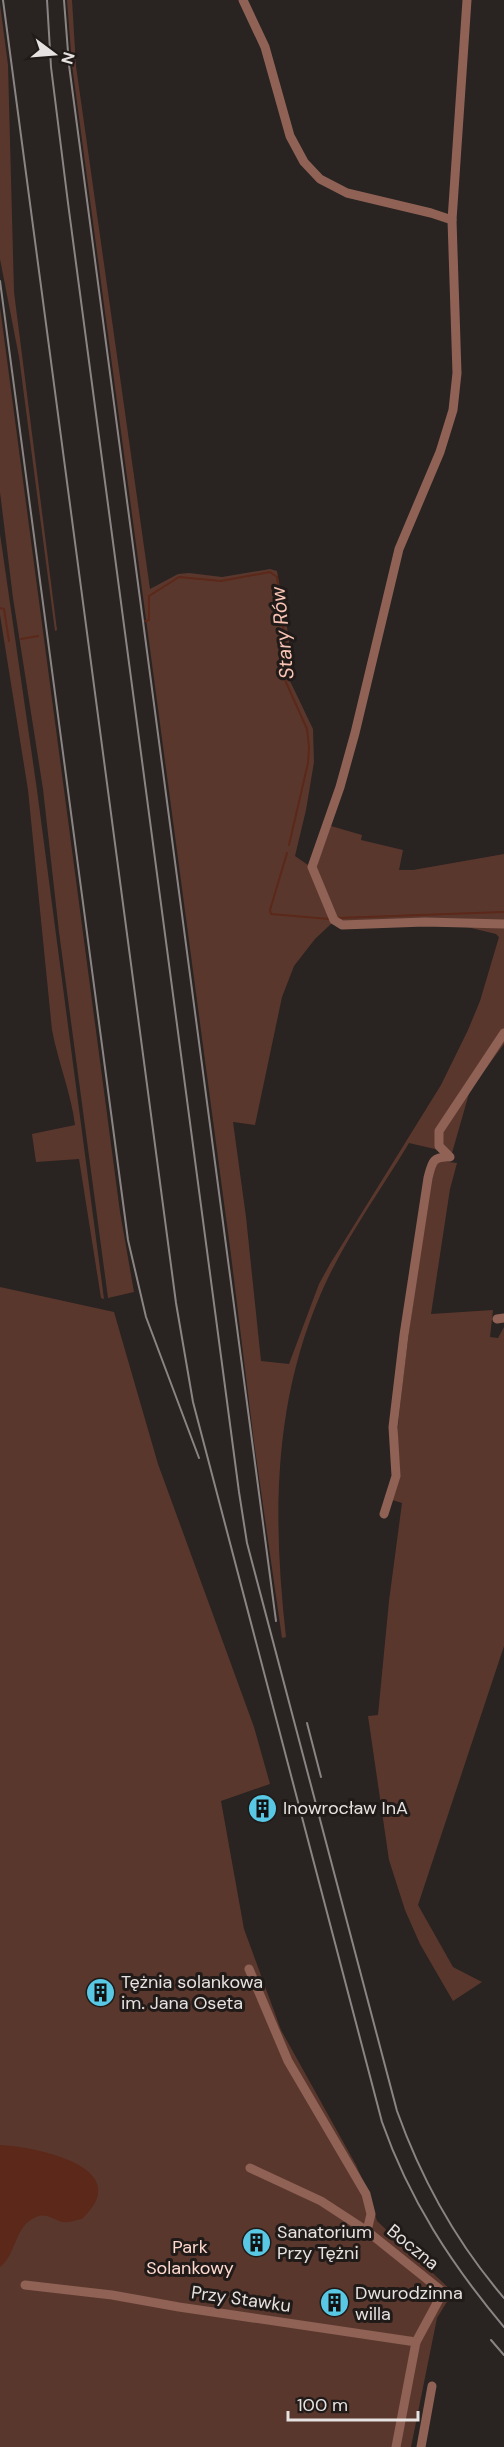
<svg xmlns="http://www.w3.org/2000/svg" width="504" height="2447" font-family="'DM Sans',sans-serif">
<rect width="100%" height="100%" fill="#292321"/>
<g fill="#5a372d">
<path d="M67,0H72L76,66L150,589L178,574L189,573L222,577L270,569L277,571L289,639L290,681L313,729L314,762L306,810L295,856L308,865L332,923L315,939L294,966L282,997L255,1125L233,1122L246,1217L261,1361L289,1364L319,1284L330,1264L441,1085L468,1030L480,1001L499,937L496,934L463,926L343,922L335,916L316,868L331,826L362,835L361,840L403,850L399,870H413L504,854V1044L470,1090L452,1153L409,1143C382,1188 350,1232 327,1280C273,1395 272,1513 286,1637L282,1638L254,1442L231,1255L72,65Z"/>
<path d="M0,4L8,65L14,292L57,630L55,631L19,357L0,259Z"/>
<path d="M0,307L120,1212L134,1292L108,1298L59,932L43,789L13,598L0,492Z"/>
<path d="M0,534L37,790L104,1299L101,1298L79,1159L36,1162L32,1134L75,1125C71,1093 58,1062 52,1030L28,790L0,615Z"/>
<path d="M440,1161L457,1163L450,1189L431,1314L493,1310L490,1337L498,1338L504,1327V1646L418,1905L453,1967L482,1982L453,2001L420,1944L405,1910L389,1860L368,1716L378,1715L389,1601L402,1503L392,1500C399,1388 416,1279 433,1168Z"/>
<path d="M0,1287L114,1312L158,1464L254,1727L270,1784L221,1801L244,1929L281,2030L356,2165L368,2192L377,2221L453,2292L437,2318L411,2447H0Z"/>
</g>
<path fill="#5b2819" d="M0,2145C36,2147 138,2167 82,2219C76,2220 69,2223 63,2222C54,2220 46,2212 36,2217C14,2226 17,2254 0,2267Z"/>
<g fill="none" stroke-linecap="round" stroke-linejoin="round">
<g stroke="#5b2819" stroke-width="2">
<path d="M0,608L4,609L9,641"/>
<path d="M145,621L149,620V596L179,577L221,581L270,572L277,577L287,658L285,680L307,729L309,747L308,763L289,845"/>
<path d="M21,639L38,636"/>
<path d="M287,853L270,910L271,914L329,919"/>
<path d="M338,918L503,912"/>
</g>
<g stroke="#8f6255" stroke-width="9">
<path d="M243,0L265,47L290,136L304,162L320,179L347,193L431,213L452,220"/>
<path d="M467,0L452,220L457,373L453,410L440,452L399,549L355,733L340,787L312,867L334,920L342,925L425,922L504,924"/>
<path d="M497,1319L504,1318"/>
<path d="M384,1514L396,1476L393,1427L404,1335L428,1178C432,1163 432,1156 450,1157L439,1146V1131L504,1033"/>
<path d="M249,1969L288,2061L366,2194L371,2214L367,2231"/>
<path d="M250,2168L321,2201L367,2231L443,2292L416,2342L396,2447"/>
<path d="M25,2285L112,2295L179,2307L416,2342"/>
<path d="M421,2447L432,2386"/>
</g>
<g stroke="#8a8584" stroke-width="2">
<path d="M3,0L176,1303L193,1402L382,2122C409,2199 451,2264 504,2327"/>
<path d="M47,0L51,67L68,203L239,1492L247,1543L397,2111C422,2181 456,2242 504,2298"/>
<path d="M64,0L69,65L276,1621"/>
<path d="M0,281L128,1240L146,1317L199,1458"/>
<path d="M307,1723L321,1777"/>
<path d="M491,2340L504,2355"/>
</g>
</g>
<defs>
<symbol id="building-disc" viewBox="-11 -11 22 22"><circle r="9.5" fill="#59c8e4" stroke="#201a18"/><path d="M-4-6H4V6H1V3H-1V6H-4ZM-2.5-4.3h1.7v1.8h-1.7ZM.8-4.3h1.7v1.8H.8ZM-2.5-1h1.7V.8h-1.7ZM.8-1h1.7V.8H.8Z" fill="#111"/></symbol>
</defs>
<g fill-rule="evenodd">
<use href="#building-disc" x="246" y="1792" width="33" height="33"/>
<use href="#building-disc" x="84" y="1976" width="33" height="33"/>
<use href="#building-disc" x="240" y="2226" width="33" height="33"/>
<use href="#building-disc" x="318" y="2286" width="33" height="33"/>
</g>
<g text-anchor="middle" dominant-baseline="central" stroke-width="6" stroke-linejoin="round" paint-order="stroke">
<g font-size="18" fill="#e6e2e1" stroke="#201a18" text-anchor="start">
<text x="283" y="1808">Inowrocław InA</text>
<text x="121" y="1982">Tężnia solankowa<tspan x="121" dy="21">im. Jana Oseta</tspan></text>
<text x="277" y="2232">Sanatorium<tspan x="277" dy="21">Przy Tężni</tspan></text>
<text x="355" y="2293">Dwurodzinna<tspan x="355" dy="21">willa</tspan></text>
</g>
<g font-size="18" fill="#ffdacf" stroke="#201a18">
<text x="190" y="2247">Park<tspan x="190" dy="21">Solankowy</tspan></text>
</g>
<g font-size="18" fill="#e6e2e1" stroke="#201a18">
<text transform="translate(413 2247) rotate(39)">Boczna</text>
<text transform="translate(241 2299) rotate(8)">Przy Stawku</text>
</g>
<g font-size="20" font-style="italic" fill="#fac4b4" stroke="#201a18">
<text transform="translate(282 633) rotate(-96)">Stary Rów</text>
</g>
</g>
<g transform="translate(54 54) rotate(106)" stroke="#201a18" stroke-width="4.5" paint-order="stroke">
<path d="M0-4.5L10 22L0 15L-10 22Z" fill="#e6e2e1"/>
<text y="-9" font-size="16" font-weight="bold" text-anchor="middle" fill="#e6e2e1">N</text>
</g>
<path d="M288 2411v9h130v-9" fill="none" stroke="#e6e2e1" stroke-width="3"/>
<text x="297" y="2411" font-size="18" fill="#e6e2e1" stroke="#201a18" stroke-width="4.5" paint-order="stroke">100 m</text>
</svg>
